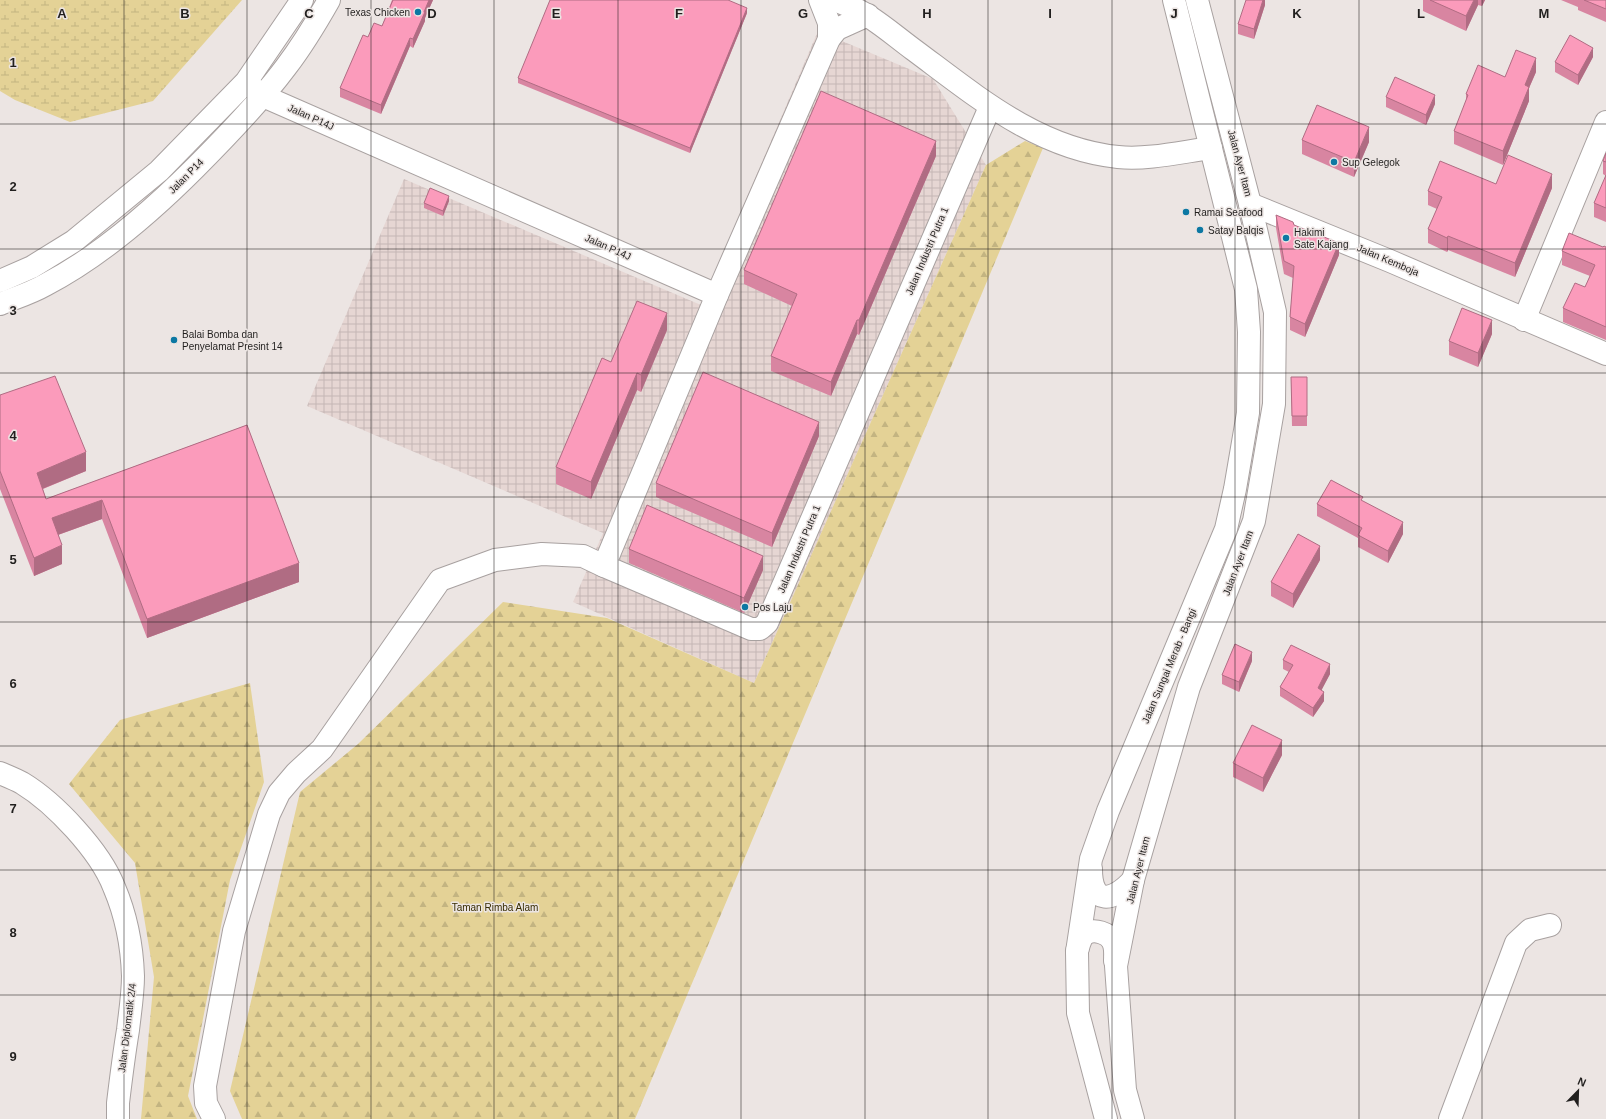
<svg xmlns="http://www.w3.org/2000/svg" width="1606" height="1119" font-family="Arial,sans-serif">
<defs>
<pattern id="industrial-grid" width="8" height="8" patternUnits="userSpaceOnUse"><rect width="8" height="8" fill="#e6d6d3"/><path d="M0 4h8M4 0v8" fill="none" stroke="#c5b7b5"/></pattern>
<pattern id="forest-firs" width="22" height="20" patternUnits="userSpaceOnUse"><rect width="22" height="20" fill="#e4d296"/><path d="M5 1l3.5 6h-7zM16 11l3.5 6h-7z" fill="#c3b481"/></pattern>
<pattern id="wetland-marsh" width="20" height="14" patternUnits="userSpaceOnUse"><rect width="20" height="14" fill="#e4d296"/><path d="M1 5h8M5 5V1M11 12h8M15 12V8" fill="none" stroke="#c3b481"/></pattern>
</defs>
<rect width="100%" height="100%" fill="#ece5e3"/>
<path fill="url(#industrial-grid)" d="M818,31L933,79L986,165L754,683L573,602L603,533L307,406L404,179L701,305Z"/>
<g fill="url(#forest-firs)">
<path d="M1025,141L1043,148L635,1119H242L230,1091L300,792L358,744L503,602L607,618L754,683L986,165Z"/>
<path d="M250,683L264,782L230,880L188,1096L197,1119H141L154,977L135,863L69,784L120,720Z"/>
</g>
<path fill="url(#wetland-marsh)" d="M0,0H242L153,101L70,122L15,100L0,91Z"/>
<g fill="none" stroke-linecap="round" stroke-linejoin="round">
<defs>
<g id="minor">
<path d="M820,0L829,23V39"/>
<path d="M835,0C846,5 858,9 868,16C884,26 899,39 914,50C976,96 1038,149 1118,157C1148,160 1181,152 1211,148"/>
<path d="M868,15L837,29L829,39L717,295L604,566L751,629H760L767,623L990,107"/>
<path d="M248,84L263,96L717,295"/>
<path d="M1250,204L1390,261L1606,354"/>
<path d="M1524,320L1606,122"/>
<path d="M0,773C7,776 15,779 22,783C55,803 100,851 114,887C126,915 132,945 133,976C133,994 130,1012 128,1030C124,1054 121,1078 118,1103V1119"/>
<path d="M214,1119L206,1103L205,1086L234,931L269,814L279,793L296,773L322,749L440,580L495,560L542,554L583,556L604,566"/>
<path d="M1450,1119L1516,943L1530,930L1550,925"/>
</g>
<g id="major">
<path d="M0,281L32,267L74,241L159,171L246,82L302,0"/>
<path d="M0,304C15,298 31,293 45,285C99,257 152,211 195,168C227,136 259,103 286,67C302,46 316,23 329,0"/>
<path d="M1091,869C1091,906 1113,902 1133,880"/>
<path d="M1077,951C1079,945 1080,938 1085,934C1094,928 1109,933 1113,942C1116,948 1115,955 1115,961"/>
<path d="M1106,1119L1078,1013L1077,952L1091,859L1108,811L1226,529L1235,489L1248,413L1249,332L1246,289L1174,0"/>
<path d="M1133,1119L1125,1090L1116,966L1133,880L1189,687L1254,521L1274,404L1275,312L1250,204L1197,0"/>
</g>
</defs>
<use href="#minor" stroke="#a8a1a0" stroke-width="24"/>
<use href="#major" stroke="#a8a1a0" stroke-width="24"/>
<use href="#minor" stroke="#fff" stroke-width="22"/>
<use href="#major" stroke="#fff" stroke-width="22"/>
</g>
<g fill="#d885a1">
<path d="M392,0H433L425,18V21L413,48L410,46L381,114L340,97V88L368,37L382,26Z"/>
<path d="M1265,0V5L1254,39L1238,34V24Z"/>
<path d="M1423,0H1485L1482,6L1478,5L1466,31L1423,11Z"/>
<path d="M1561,0H1606V22L1578,10V7Z"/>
<path d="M747,13L690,153L518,83V78Z"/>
<path d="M1593,57L1578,85L1555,72V62Z"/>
<path d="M1536,72L1529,88V101L1503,165L1454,144V131L1466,102V94L1505,77Z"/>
<path d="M1386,97L1435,104L1426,125L1386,107Z"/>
<path d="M1302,140L1369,142L1354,177L1302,154Z"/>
<path d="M1606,153V222L1594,217V203L1606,176L1603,174V161Z"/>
<path d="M936,156L859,335L857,334L831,396L771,371V356L792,306L744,284V270Z"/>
<path d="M1496,184L1552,188L1515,277L1448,250L1447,252L1428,243V229L1437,209L1428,205V191Z"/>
<path d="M449,201L443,216L424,208V203Z"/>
<path d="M1276,215L1339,255L1305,337L1290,330V317L1293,278L1284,274L1276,228Z"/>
<path d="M1603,247H1606V340L1563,322V308L1585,287L1590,276L1562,265V251Z"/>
<path d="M667,330L641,392L637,390L591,499L556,484V467L611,362Z"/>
<path d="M1492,334L1478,367L1449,355V341Z"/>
<path d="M1291,377H1307V426H1292Z"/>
<path d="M0,395L86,471L43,489L46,499L247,425L299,582L147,638L102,519L58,535L62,564L34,576L0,489Z"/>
<path d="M819,436L772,547L656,497V483Z"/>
<path d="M1363,501L1403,534L1388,563L1358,547V538L1317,516V504Z"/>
<path d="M629,549L763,570L744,613L629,563Z"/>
<path d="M1320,560L1293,608L1271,596V582Z"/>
<path d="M1283,660L1330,674L1321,690L1324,701L1313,717L1280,696V687L1289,672L1283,669Z"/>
<path d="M1252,661L1239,692L1222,684V675Z"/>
<path d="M1282,755L1263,792L1233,777V763Z"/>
</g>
<g fill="#b06c83">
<path d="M429,0H433L425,18V21L413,48V39Z"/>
<path d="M1263,0H1265V5L1254,39V29Z"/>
<path d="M1474,0H1478V5L1466,31V16Z"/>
<path d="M1482,0H1485L1482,6Z"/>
<path d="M747,8V13L690,153V148Z"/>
<path d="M410,38V46L381,114V105Z"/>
<path d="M1593,48V57L1578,85V75Z"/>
<path d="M1536,58V72L1529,88V101L1503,165V151L1525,85Z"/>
<path d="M1435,95V104L1426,125V115Z"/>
<path d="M1369,127V142L1354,177V162Z"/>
<path d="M936,141V156L859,335V320Z"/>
<path d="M1552,174V188L1515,277V263Z"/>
<path d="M449,196V201L443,216V211Z"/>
<path d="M1448,236V250L1447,252V238Z"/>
<path d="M1339,243V255L1305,337V324Z"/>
<path d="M667,313V330L641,392V375Z"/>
<path d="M857,320V334L831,396V382Z"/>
<path d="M1492,320V334L1478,367V353Z"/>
<path d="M637,373V390L591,499V482Z"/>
<path d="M819,422V436L772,547V533Z"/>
<path d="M86,452V471L37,491V473Z"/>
<path d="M102,500V519L52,537V518Z"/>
<path d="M1403,522V534L1388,563V551Z"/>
<path d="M62,545V564L34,576V558Z"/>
<path d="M1320,546V560L1293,608V594Z"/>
<path d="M763,556V570L744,613V598Z"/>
<path d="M299,563V582L147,638V619Z"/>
<path d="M1252,652V661L1239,692V682Z"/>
<path d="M1330,664V674L1318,697V688Z"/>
<path d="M1324,692V701L1313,717V708Z"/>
<path d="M1282,740V755L1263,792V778Z"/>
</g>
<g fill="#fb9bbb" stroke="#b06c83">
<path d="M393,0H429L424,12H425L413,39L410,38L381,105L340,88L363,35L368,37L374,23L382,26Z"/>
<path d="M550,0H728L747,8L690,148L518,78Z"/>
<path d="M1246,0H1263L1254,29L1238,24Z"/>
<path d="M1430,0H1474L1466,16Z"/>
<path d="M1584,0H1606V9Z"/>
<path d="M1570,35L1593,48L1578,75L1555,62Z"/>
<path d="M1516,50L1536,58L1525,85L1529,87L1503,151L1454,131L1468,95L1466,94L1478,65L1505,77Z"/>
<path d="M1395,77L1435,95L1426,115L1386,97Z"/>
<path d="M821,91L936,141L859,320H857L831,382L771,356L797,294L744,270Z"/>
<path d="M1317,105L1369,127L1354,162L1302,140Z"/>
<path d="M1606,153V162L1603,161Z"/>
<path d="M1508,155L1552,174L1515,263L1448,236L1447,238L1428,229L1442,197L1428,191L1440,161L1496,184Z"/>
<path d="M1606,175V208L1594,203Z"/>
<path d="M430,188L449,196L443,211L424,203Z"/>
<path d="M1276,215L1293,222L1294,225L1339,243L1305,324L1290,317L1294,266L1284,261Z"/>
<path d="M1569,233L1603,247L1604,246L1606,247V327L1563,308L1575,283L1585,287L1595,265L1562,251Z"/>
<path d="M637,301L667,313L641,375L637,373L591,482L556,467L602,358L611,362Z"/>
<path d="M1462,308L1492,320L1478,353L1449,341Z"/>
<path d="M703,372L819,422L772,533L656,483Z"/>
<path d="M55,376L86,452L37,473L46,499L247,425L299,563L147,619L102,500L52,518L62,545L34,558L0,471V395Z"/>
<path d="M1291,377H1307V416H1292Z"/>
<path d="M1331,480L1363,497L1361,500L1403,522L1388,551L1358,535L1362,528L1317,504Z"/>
<path d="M647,505L763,556L744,598L629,549Z"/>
<path d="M1298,534L1320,546L1293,594L1271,582Z"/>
<path d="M1235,644L1252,652L1239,682L1222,675Z"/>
<path d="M1291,645L1330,664L1318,688L1324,692L1313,708L1280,687L1293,665L1283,660Z"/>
<path d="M1252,725L1282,740L1263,778L1233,763Z"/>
</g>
<path fill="none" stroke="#211f1e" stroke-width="1" stroke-opacity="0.55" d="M124,0V1119M247,0V1119M371,0V1119M494,0V1119M618,0V1119M741,0V1119M865,0V1119M988,0V1119M1112,0V1119M1235,0V1119M1359,0V1119M1482,0V1119M0,124H1606M0,249H1606M0,373H1606M0,497H1606M0,622H1606M0,746H1606M0,870H1606M0,995H1606"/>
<g fill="#0c78a3" stroke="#ece5e3" stroke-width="1.5">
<circle cx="418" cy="12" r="4"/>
<circle cx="1334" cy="162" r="4"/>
<circle cx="1186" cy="212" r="4"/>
<circle cx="1200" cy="230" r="4"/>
<circle cx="1286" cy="238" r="4"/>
<circle cx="174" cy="340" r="4"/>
<circle cx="745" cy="607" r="4"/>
</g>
<g text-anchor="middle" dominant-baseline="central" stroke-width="3" stroke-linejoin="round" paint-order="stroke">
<g font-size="10" fill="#211f1e" stroke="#ece5e3" text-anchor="start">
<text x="410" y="12" text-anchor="end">Texas Chicken</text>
<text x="1342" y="162">Sup Gelegok</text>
<text x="1194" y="212">Ramai Seafood</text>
<text x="1208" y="230">Satay Balqis</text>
<text x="1294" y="232">Hakimi<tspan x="1294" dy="12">Sate Kajang</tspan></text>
<text x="182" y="334">Balai Bomba dan<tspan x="182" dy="12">Penyelamat Presint 14</tspan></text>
<text x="753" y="607">Pos Laju</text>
</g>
<g font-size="10" fill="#211f1e" stroke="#ece5e3">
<text transform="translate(311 117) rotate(24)">Jalan P14J</text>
<text transform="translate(1240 163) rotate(75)">Jalan Ayer Itam</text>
<text transform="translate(186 176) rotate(-45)">Jalan P14</text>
<text transform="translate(608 247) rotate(24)">Jalan P14J</text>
<text transform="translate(927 251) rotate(-67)">Jalan Industri Putra 1</text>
<text transform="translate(1388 260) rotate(23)">Jalan Kemboja</text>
<text transform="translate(799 549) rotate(-67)">Jalan Industri Putra 1</text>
<text transform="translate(1238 563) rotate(-69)">Jalan Ayer Itam</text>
<text transform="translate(1169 666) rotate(-67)">Jalan Sungai Merab - Bangi</text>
<text transform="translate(1138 870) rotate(-76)">Jalan Ayer Itam</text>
<text transform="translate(127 1028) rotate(-83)">Jalan Diplomatik 2/4</text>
</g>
<g font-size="10" fill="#372c01" stroke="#ece5e3">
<text x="495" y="907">Taman Rimba Alam</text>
</g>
</g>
<g font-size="13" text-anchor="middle" font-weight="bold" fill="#211f1e" stroke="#ece5e3" stroke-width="3" stroke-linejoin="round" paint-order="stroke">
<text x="62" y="18">A</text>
<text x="185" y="18">B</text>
<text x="309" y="18">C</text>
<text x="432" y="18">D</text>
<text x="556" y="18">E</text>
<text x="679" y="18">F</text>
<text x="803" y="18">G</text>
<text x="927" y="18">H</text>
<text x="1050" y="18">I</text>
<text x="1174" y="18">J</text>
<text x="1297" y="18">K</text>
<text x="1421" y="18">L</text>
<text x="1544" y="18">M</text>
<text x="13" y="67">1</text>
<text x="13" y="191">2</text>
<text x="13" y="315">3</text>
<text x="13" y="440">4</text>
<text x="13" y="564">5</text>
<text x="13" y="688">6</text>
<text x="13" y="813">7</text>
<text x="13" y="937">8</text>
<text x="13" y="1061">9</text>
</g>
<g transform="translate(1578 1091) rotate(23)" stroke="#ece5e3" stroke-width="3" paint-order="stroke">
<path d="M0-3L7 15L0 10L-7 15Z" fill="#211f1e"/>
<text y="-6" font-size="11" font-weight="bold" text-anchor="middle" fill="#211f1e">N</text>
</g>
</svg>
